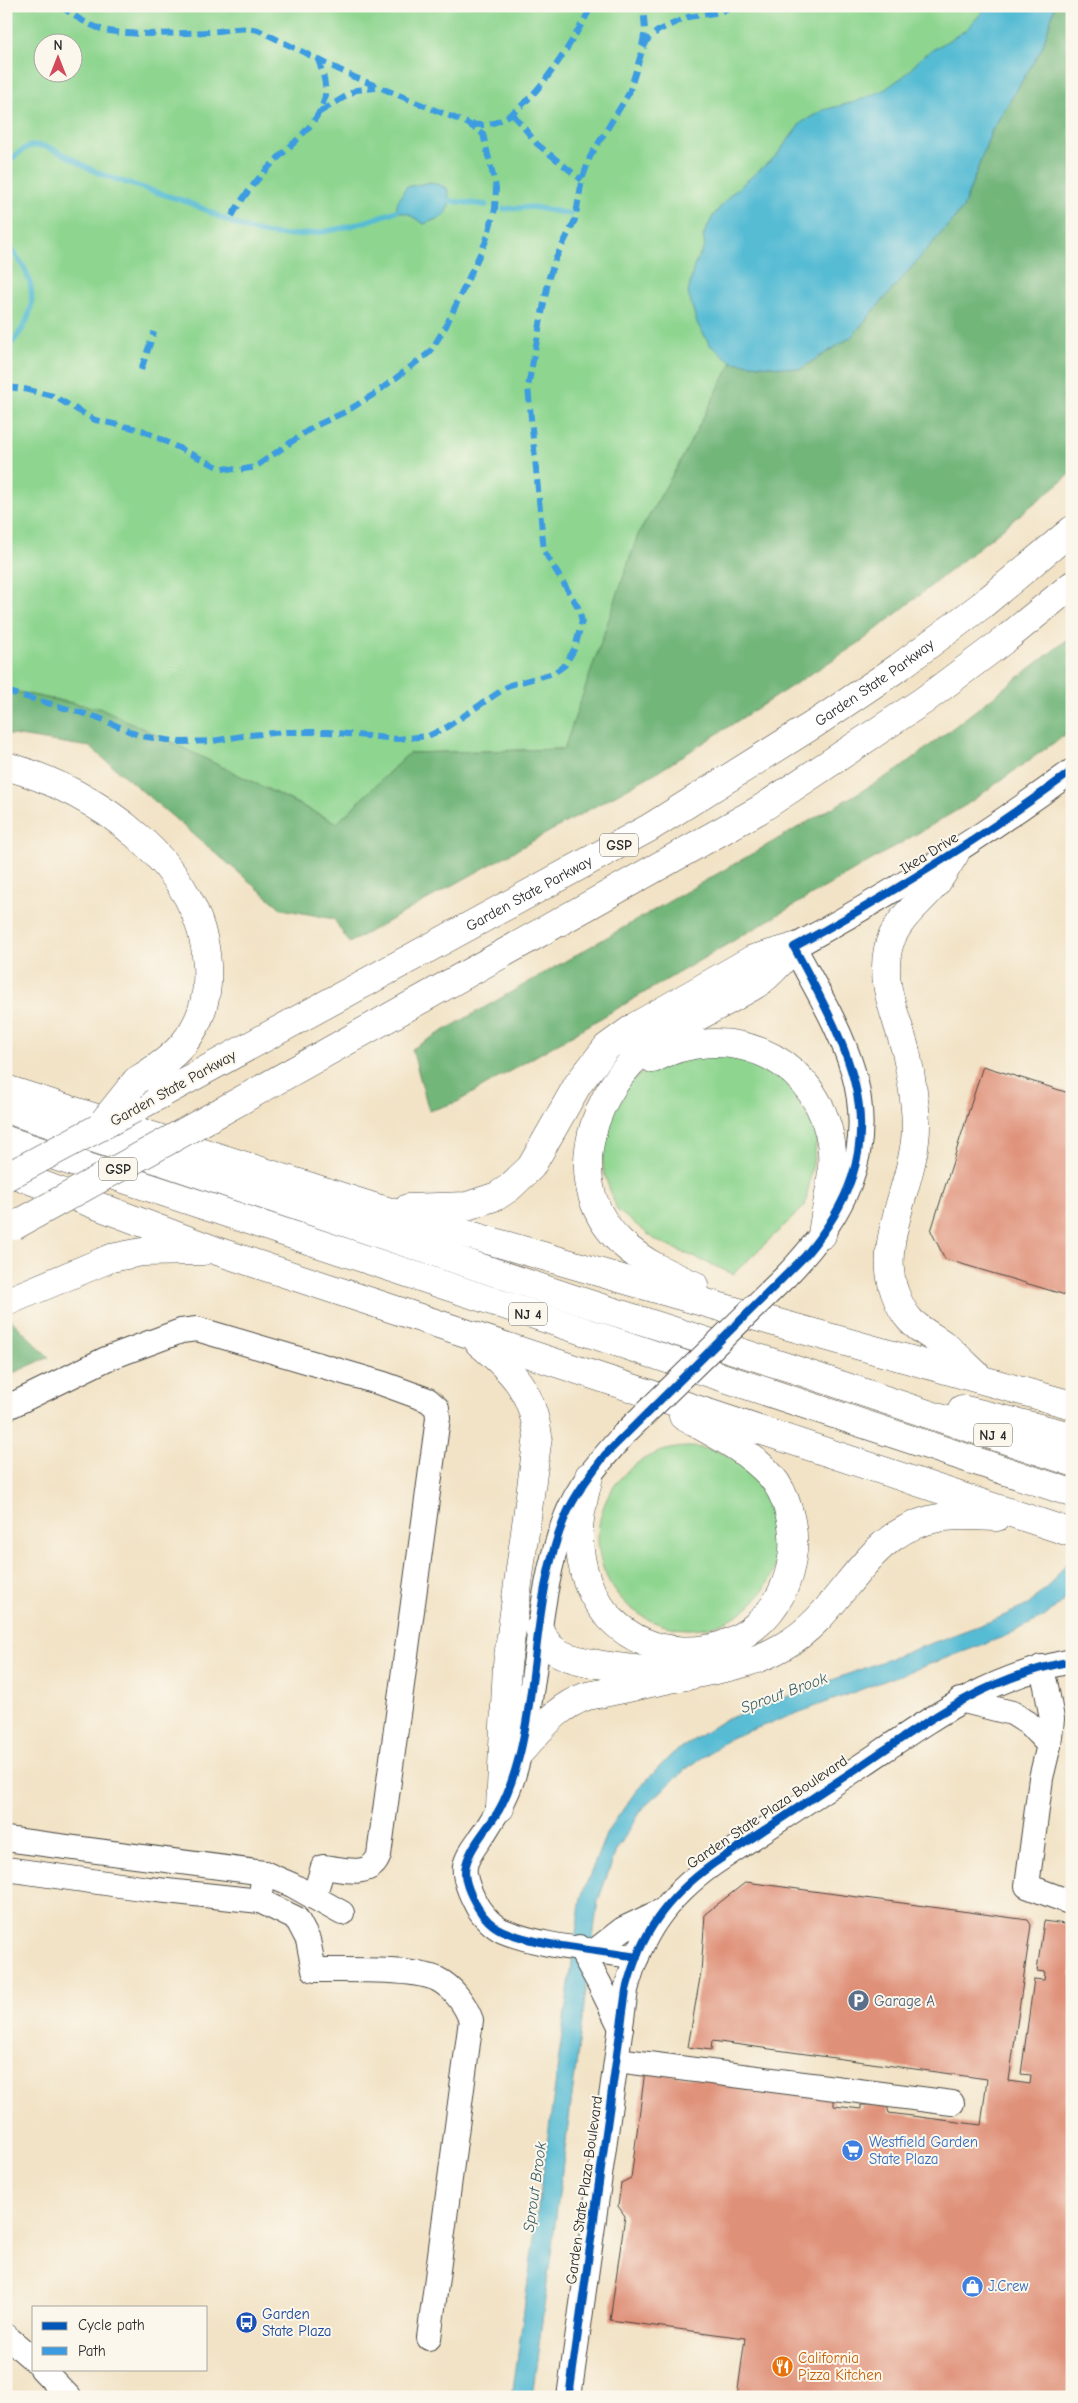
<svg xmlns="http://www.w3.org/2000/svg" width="1078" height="2403" font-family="'Comic Neue',sans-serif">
<rect width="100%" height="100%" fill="#fbf7ec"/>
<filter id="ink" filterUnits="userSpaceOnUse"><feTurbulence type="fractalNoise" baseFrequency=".02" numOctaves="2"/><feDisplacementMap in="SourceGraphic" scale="10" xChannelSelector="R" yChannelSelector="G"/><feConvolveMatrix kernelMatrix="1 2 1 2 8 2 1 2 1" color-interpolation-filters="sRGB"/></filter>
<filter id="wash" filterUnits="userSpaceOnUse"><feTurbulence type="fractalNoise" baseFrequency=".0096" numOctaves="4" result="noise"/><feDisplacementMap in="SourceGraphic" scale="20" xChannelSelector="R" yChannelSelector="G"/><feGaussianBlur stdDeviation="1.12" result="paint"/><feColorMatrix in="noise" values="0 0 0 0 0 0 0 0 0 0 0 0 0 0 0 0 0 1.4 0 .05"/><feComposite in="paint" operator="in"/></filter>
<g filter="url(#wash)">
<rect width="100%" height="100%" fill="#f2e3c6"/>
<g fill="#8ed590" stroke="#5c805e" fill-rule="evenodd">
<path d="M6,6H1055L1042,48L991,132L680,462L638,535L565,749L409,753L337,823L103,709L6,690ZM42,42H72V72H42Z"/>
<path d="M737,1051L787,1082L818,1135L805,1206L733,1274L657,1241L617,1210L604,1173L600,1131L619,1088L670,1056Z"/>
<circle cx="689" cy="1538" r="91"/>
</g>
<g fill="#72b67a" stroke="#4e7052">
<path d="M1055,6H1072V473L862,641L664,768L349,943L334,919L282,909L90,747L6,734V690L103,709L337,823L409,753L564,749L638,535L680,462L732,362L800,369L851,337L963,208L991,132L1042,48Z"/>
<path d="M1072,636V730L1069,732L966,805L457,1102L429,1111L412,1049L898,770Z"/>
<path d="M9,1318L49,1357L6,1376V1320Z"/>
</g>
<g fill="#56bcd4" stroke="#407480">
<path d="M988,6H1055L1042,48L991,132L963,208L851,337L800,369L732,362L710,345L697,323L688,293L694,266L705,246L703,236L713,216L732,193L776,156L801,123L823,110L855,102L884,90L904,76L924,55L966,30Z"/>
<path d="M431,182L447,188C451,203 451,202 444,216L424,224L408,214L396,211L398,201L406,187Z"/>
<path d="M1072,1556V1593L1044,1617L1003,1637L730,1738L686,1769L643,1808L616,1851L598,1901L532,2397H512L581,1897L607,1832L636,1791L672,1754L724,1720L994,1620L1028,1605L1052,1582Z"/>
</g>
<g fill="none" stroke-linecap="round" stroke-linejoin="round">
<g stroke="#56bcd4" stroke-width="5.5">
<path d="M6,163C14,158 22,148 31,146C53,142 82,167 101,174C129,184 157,192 184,201C213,211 238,230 269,234C312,239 357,226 396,211"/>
<path d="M451,201L486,205"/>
<path d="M504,209L532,207L570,214"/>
<path d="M6,246C30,266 40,297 24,326C19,334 12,343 6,351"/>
</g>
</g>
<g id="blocks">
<g fill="#df9078">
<path d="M983,1066L1072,1094V1297L945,1259L931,1231Z"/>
<path d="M746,1882L1028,1920L1031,1925L1009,2081L1030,2084L1031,2075L1021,2074L1034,1979L1044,1980L1045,1972L1037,1971L1044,1921L1072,1925V2397H737L745,2338L610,2320L625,2216L618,2206L621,2183L631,2178L645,2071L834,2097V2106L861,2109V2105H887L889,2113L981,2125L987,2079L712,2041L711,2050L688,2047L701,1972L705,1914Z"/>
</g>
</g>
</g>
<g filter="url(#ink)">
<use href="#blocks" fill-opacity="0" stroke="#494742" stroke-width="1"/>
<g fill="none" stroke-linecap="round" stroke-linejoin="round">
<defs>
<g id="minor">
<path d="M786,1276C842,1218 877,1155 853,1071C840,1027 815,987 794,947C891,894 983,837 1072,771"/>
<path d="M6,1408L106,1359L181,1331L197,1329L384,1384L428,1400L437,1408L438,1418L379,1855C371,1879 343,1869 323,1867L314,1897"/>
<path d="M624,1434C602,1459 578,1485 566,1517C533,1601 540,1695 512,1780C506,1798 496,1814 486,1830C479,1841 468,1853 465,1866C463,1879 472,1897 478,1908C484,1917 494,1927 503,1931C541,1947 595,1950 637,1957"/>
<path d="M1041,1667L1046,1686L1052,1719L1049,1745L1041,1778L1027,1886L1072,1903"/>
<path d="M960,1700L1012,1713L1028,1723L1049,1745"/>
<path d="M6,1839L264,1873L292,1885L342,1913"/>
<path d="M6,1869L148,1889L260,1901"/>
<path d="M264,1873L260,1901L297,1919L308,1940L314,1970C343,1970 413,1968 437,1979C453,1987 465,2004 471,2020L429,2338"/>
<path d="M579,1947L599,1983L621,2028"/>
<path d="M596,1950L623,1929L661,1911"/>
<path d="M617,2060L952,2103"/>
<path d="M6,2336L34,2360"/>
<path d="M42,2369L69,2397"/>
<path d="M569,2397L626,1990C640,1934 667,1897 713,1864C763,1831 812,1798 862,1765C932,1718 986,1677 1072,1661"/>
</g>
<g id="highway">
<path d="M6,766C96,791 202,864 207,965C209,993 202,1021 184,1043C171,1059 153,1070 136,1081"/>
<path d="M955,854C949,863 943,874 937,882C919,905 895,919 888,949C880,985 897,1017 906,1052C911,1075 915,1099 916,1123C917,1180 875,1240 895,1293C906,1324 918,1327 943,1344C955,1353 966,1365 977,1375"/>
<path d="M653,1059C724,1021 810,1053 829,1133C838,1167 826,1202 822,1235"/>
<path d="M6,1089L377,1208L674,1294L1072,1405"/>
<path d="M6,1109L577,1300L793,1369L1072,1462"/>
<path id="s1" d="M134,1109L649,828L816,723L899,667L982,605L1072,530"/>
<path d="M222,1111L759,810L923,701L1007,638L1072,585"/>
<path d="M6,1140L1072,1493"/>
<path d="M6,1171L217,1251L1072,1533"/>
<path d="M408,1208L467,1206L497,1196L509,1188L531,1167L578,1084L607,1047L636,1026L753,959L792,948"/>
<path d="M694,1285C668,1274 644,1263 622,1243C564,1190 587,1103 639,1055C667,1031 704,1014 736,996C744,991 755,986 762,980C774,971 784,958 794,947"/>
<path d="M6,1302L111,1258L142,1252L203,1251"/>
<path d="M479,1343C513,1371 532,1391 538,1436L507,1665L500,1808"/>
<path d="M962,1409L1072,1436"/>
<path d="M589,1476C585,1495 578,1516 579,1536C583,1685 779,1687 793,1551C795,1527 787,1494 771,1476C748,1450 713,1433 683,1416"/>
<path d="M539,1629C543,1636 546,1643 552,1648C570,1666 645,1669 672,1673"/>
<path d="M520,1752C542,1728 556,1707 587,1696C622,1690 657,1681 692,1675C724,1668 753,1664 782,1647C843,1614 860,1538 929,1520C951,1514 975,1516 997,1517"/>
</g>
</defs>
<use href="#minor" stroke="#494742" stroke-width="26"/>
<use href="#highway" stroke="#494742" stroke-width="29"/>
<use href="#minor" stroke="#fff" stroke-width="24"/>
<use href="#highway" stroke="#fff" stroke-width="28"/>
<defs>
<path id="minor-bridge" d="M624,1434L786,1276"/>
<g id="highway-bridge">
<path d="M104,1121L136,1081"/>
<path d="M6,1177L134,1109"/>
<path d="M14,1226L222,1111"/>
</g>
</defs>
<use href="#minor-bridge" stroke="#494742" stroke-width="26" stroke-linecap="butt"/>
<use href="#highway-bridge" stroke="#494742" stroke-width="29" stroke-linecap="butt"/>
<use href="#minor-bridge" stroke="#fff" stroke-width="24"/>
<use href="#highway-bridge" stroke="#fff" stroke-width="28"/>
<g stroke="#3d9ce1" stroke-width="6" stroke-dasharray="12 6" stroke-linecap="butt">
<path d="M642,46L645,30L643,6"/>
<path d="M320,112L356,90L376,88"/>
<path d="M513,114L537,144L582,180"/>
<path d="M472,124C521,136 572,41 592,6"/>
<path d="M232,216C243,197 256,180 272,164C290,145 317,126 324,100C328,85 322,72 318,59"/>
<path d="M141,370L154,332"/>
<path d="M6,387L24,389L53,396L95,420L142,430L218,467L239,470L255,467L313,427L347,411L376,393L430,352L446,326L486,241L495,209L496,188L483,134L467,123L354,77L258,30C242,26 225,31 208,32C182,33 125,37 101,29C87,24 73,16 61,6"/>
<path d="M6,691L99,718L140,736L180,742L212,741L249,735L286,732H328L397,739L428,736L447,727L510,685L554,673L565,665L575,648L582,621L578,607L544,551L528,387L549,277L555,260L575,220L582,180L590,157L629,93L642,51L648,39L659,30L688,17L721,12L733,6"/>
</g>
<defs>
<g id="cycleway">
<path d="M637,1957C597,1950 538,1946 503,1931C493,1927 483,1917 478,1908C471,1896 462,1879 466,1865C471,1845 489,1827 499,1810C509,1792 515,1773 520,1753C539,1676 534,1589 566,1515C576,1493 591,1474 605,1455L805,1256C901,1143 855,1061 794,947C891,894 983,837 1072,771"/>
<path d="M569,2397L626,1990C640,1934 667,1897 713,1864C763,1831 812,1798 862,1765C932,1718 986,1677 1072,1661"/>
</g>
</defs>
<use href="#cycleway" stroke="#fbf7ec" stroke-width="11"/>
<use href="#cycleway" stroke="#0057b8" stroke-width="8"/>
</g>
</g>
<defs>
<symbol id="parking-disc" viewBox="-11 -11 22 22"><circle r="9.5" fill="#5c6f8a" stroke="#fbf7ec"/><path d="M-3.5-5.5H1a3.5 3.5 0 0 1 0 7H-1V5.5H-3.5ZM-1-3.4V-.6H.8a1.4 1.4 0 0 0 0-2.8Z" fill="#fff"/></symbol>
<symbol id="supermarket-disc" viewBox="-11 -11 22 22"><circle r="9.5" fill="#3f7fe0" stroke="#fbf7ec"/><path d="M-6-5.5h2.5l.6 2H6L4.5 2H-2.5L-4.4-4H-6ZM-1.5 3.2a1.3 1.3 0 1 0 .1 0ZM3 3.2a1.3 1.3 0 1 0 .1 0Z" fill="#fff"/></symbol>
<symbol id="shop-disc" viewBox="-11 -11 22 22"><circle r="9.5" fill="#3f7fe0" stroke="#fbf7ec"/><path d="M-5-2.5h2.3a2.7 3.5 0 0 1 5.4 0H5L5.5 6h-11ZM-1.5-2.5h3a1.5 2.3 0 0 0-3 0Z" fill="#fff"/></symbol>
<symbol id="bus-disc" viewBox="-11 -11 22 22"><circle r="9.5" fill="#1a4fb4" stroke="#fbf7ec"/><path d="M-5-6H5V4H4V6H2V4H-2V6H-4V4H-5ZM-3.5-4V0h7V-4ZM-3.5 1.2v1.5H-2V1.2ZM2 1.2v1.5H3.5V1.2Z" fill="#fff"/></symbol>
<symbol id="restaurant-disc" viewBox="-11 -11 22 22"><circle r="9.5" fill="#e8710a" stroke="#fbf7ec"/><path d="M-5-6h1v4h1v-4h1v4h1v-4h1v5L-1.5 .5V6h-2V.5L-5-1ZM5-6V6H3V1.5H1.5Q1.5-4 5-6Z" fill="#fff"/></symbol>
</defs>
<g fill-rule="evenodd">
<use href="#parking-disc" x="846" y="1988" width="25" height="25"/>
<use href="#supermarket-disc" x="840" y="2138" width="25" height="25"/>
<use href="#shop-disc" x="960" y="2274" width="25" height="25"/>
<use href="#bus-disc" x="234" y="2310" width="25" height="25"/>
<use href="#restaurant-disc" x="770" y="2354" width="25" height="25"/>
</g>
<g text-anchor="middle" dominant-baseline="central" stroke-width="4" stroke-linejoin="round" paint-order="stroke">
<g fill="#fbf7ec" stroke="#696865" stroke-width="1">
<rect x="600" y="833.5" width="38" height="23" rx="4"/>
<rect x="99" y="1157.5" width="38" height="23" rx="4"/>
<rect x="509" y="1302.5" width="38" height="23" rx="4"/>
<rect x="974" y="1423.5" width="38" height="23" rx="4"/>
</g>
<g font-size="14" font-weight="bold" fill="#2b2b2b">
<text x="619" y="845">GSP</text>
<text x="118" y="1169">GSP</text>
<text x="528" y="1314">NJ 4</text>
<text x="993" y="1435">NJ 4</text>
</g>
<g font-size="15" fill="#2b2b2b" stroke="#fbf7ec">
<text stroke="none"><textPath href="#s1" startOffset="855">Garden State Parkway</textPath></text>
<text transform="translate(929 853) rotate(-32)">Ikea Drive</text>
<text stroke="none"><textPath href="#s1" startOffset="450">Garden State Parkway</textPath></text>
<text transform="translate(173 1088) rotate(-29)">Garden State Parkway</text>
<text transform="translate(767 1812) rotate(-34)">Garden State Plaza Boulevard</text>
<text transform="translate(584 2190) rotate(-82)">Garden State Plaza Boulevard</text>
</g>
<g font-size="15" fill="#4e5e75" stroke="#fbf7ec" text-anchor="start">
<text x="874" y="2001">Garage A</text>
</g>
<g font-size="15" fill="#366cbe" stroke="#fbf7ec" text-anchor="start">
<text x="869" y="2142">Westfield Garden<tspan x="869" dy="17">State Plaza</tspan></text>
<text x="988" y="2286">J.Crew</text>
</g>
<g font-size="15" fill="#164399" stroke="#fbf7ec" text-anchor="start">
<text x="262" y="2314">Garden<tspan x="262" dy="17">State Plaza</tspan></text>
</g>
<g font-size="15" fill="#c56008" stroke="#fbf7ec" text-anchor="start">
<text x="798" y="2358">California<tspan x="798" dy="17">Pizza Kitchen</tspan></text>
</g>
<g font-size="16" font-style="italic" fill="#3a5e66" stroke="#fbf7ec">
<text transform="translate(784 1693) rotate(-20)">Sprout Brook</text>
<text transform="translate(535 2187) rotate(-82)">Sprout Brook</text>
</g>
</g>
<rect width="1078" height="2403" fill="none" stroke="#fbf7ec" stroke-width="25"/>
<rect x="32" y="2306" width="175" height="65" fill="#fbf7ec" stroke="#a8a59f"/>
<rect x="42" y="2322" width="25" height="8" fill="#0057b8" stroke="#a8a59f"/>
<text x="78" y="2330" font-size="15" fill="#2b2b2b">Cycle path</text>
<rect x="42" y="2347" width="25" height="8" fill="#3d9ce1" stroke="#a8a59f"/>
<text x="78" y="2356" font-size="15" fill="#2b2b2b">Path</text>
<g transform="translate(58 58)"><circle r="24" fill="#fbf7ec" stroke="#a8a59f"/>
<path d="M0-4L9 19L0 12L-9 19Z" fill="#d1495b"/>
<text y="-8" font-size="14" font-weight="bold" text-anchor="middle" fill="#2b2b2b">N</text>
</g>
</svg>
